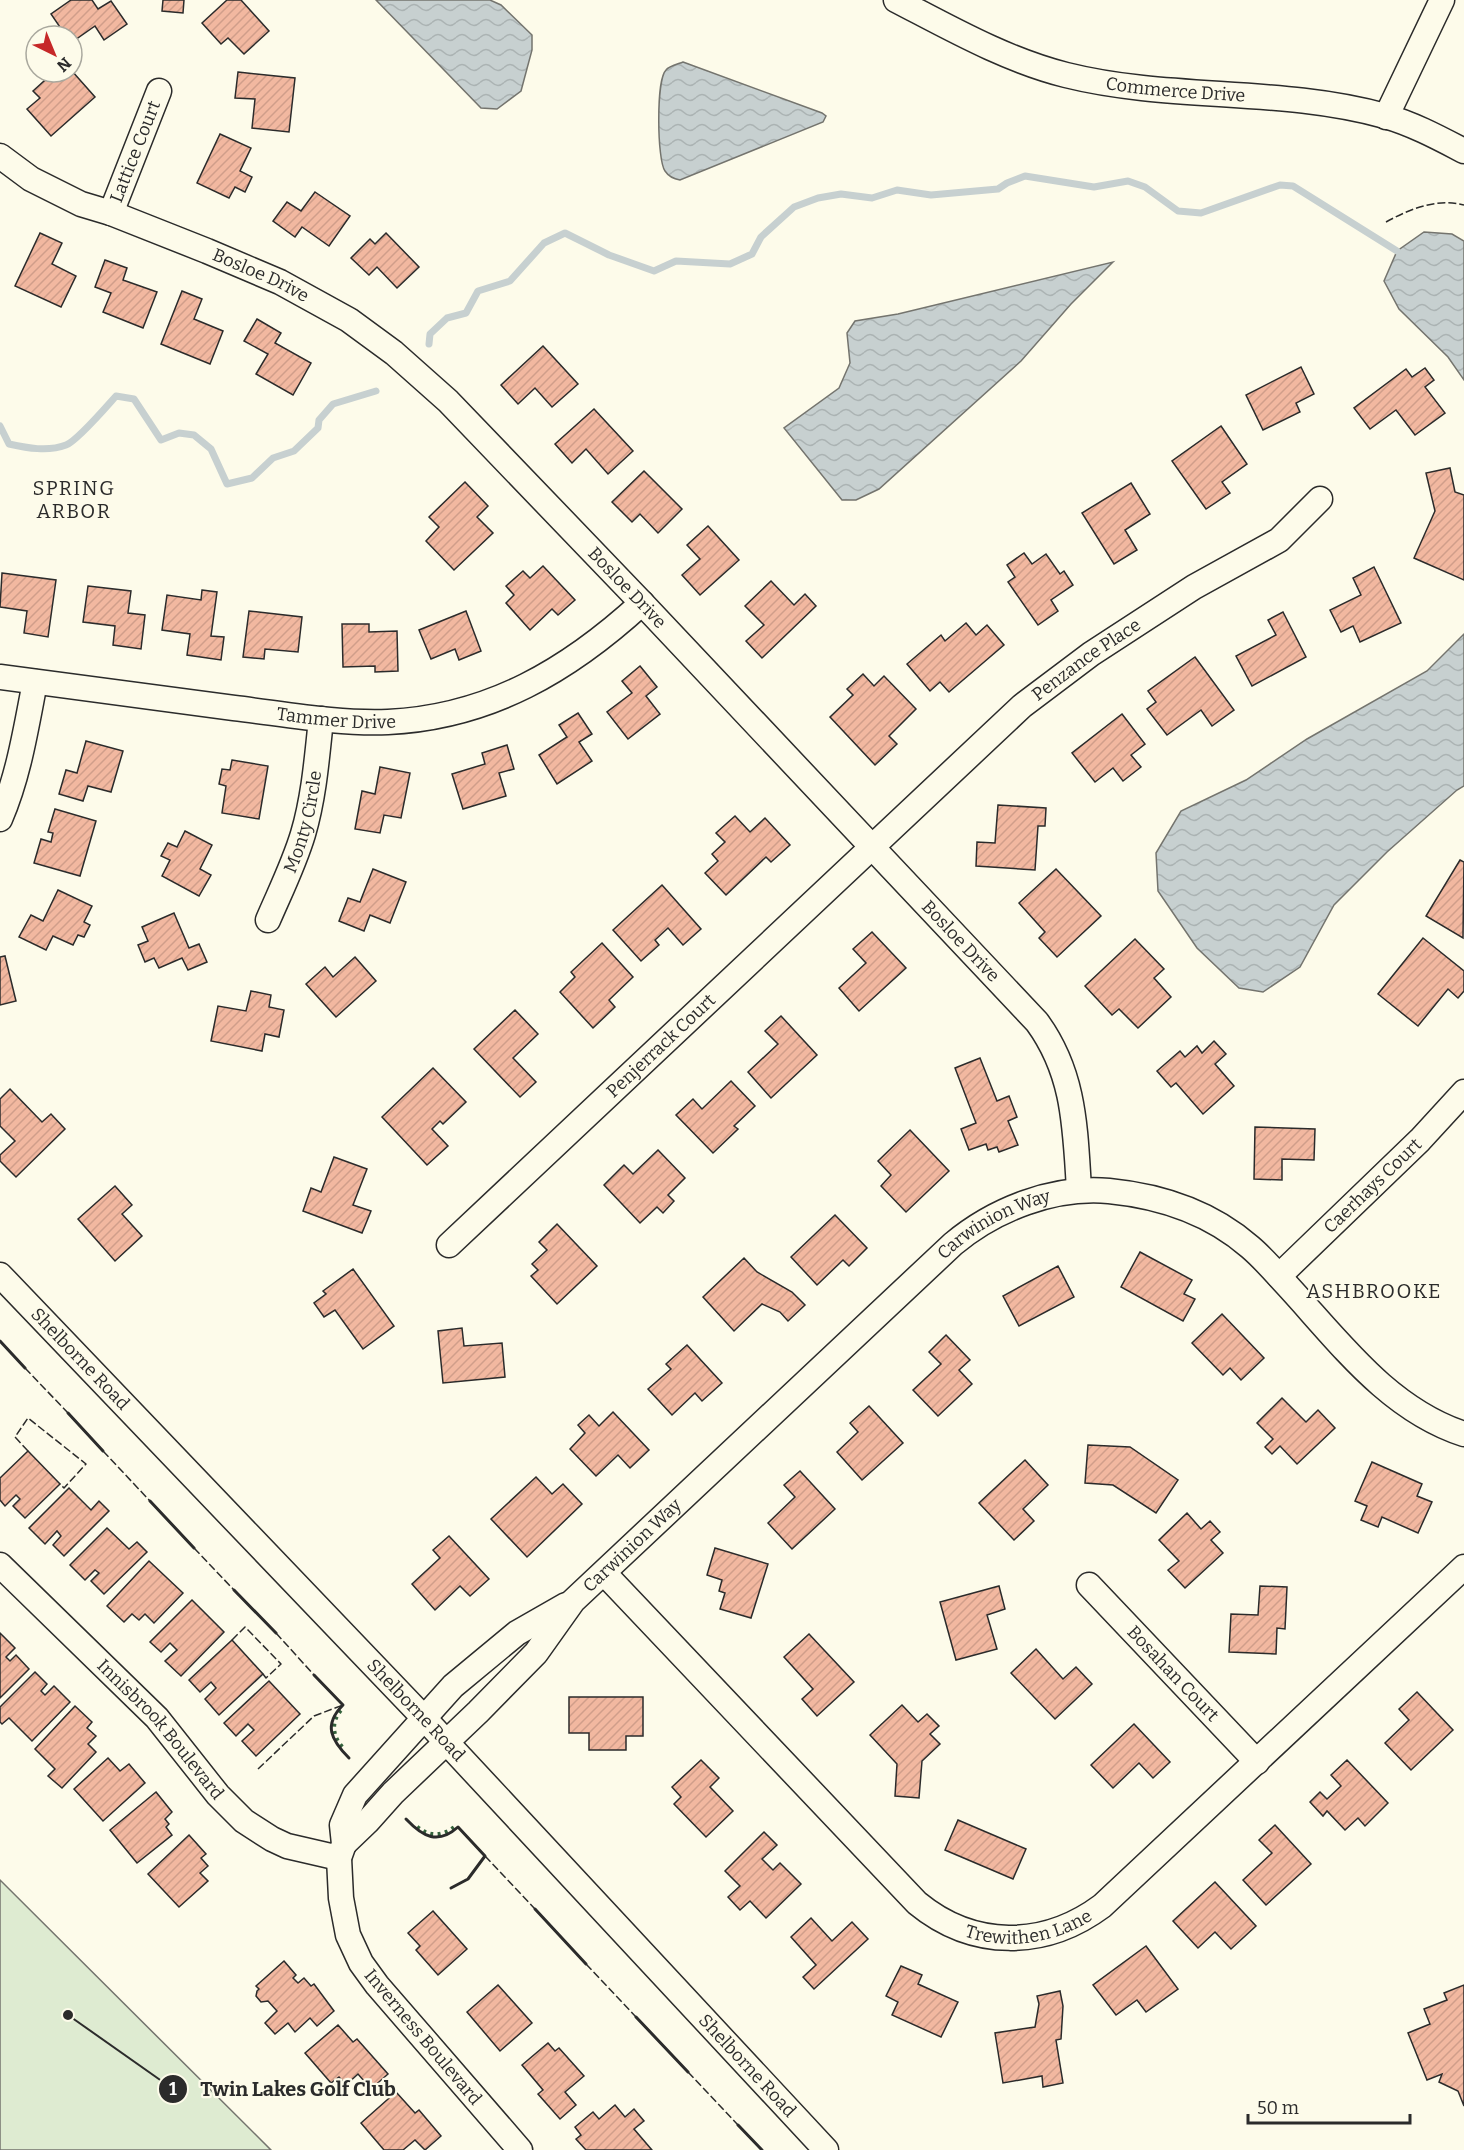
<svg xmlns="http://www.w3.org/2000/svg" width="1464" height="2150" font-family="Bitter,serif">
<defs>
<pattern id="water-waves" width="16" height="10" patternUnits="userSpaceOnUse" patternTransform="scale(1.5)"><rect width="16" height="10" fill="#c7d0d0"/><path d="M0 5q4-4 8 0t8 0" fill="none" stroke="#abb3b3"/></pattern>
<pattern id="building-hatch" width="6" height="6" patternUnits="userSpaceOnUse" patternTransform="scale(1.5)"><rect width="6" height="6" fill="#f2b8a0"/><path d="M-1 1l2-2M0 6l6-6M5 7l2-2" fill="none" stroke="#d09e8a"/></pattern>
</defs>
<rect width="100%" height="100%" fill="#fdfbea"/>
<path fill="#deebd1" stroke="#74746e" stroke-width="1.5" d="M0,1880L271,2150H0Z"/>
<g fill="url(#water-waves)" stroke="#74746e" stroke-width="1.5">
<path d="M376,0H490L501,5L532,35V50L521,91L497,109L481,108Z"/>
<path d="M683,62L822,113L826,116L823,122L680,180C674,179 669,177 665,171C657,160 656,80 666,70C669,66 678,64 683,62Z"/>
<path d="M1424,232L1452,234L1464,241V380L1448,357L1399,309L1384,281L1397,251Z"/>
<path d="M1113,262L1071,304L1021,361L879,489L856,500H842L784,428L839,388L850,363L847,333L855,321L898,314Z"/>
<path d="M1464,634V786L1457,790L1387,852L1334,905L1300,967L1263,992L1239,988L1197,948L1158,891L1156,853L1181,811L1246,780L1307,739L1427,671Z"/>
</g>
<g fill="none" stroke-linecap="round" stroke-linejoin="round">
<g stroke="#c7d0d0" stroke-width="7">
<path d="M429,344L430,334L447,318L466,313L478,291L510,281L544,243L565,233L609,255L654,271L676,261L730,264L752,254L761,237L794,207L818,198L841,194L872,198L897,190L931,195L998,189L1007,183L1025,176L1094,187L1128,181L1145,187L1178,211L1201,213L1280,185L1293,186L1397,251"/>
<path d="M0,426L9,444C27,448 48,452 66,445C77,441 107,406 116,396L134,399L161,440L179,433L194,435L211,449L227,484L252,478L273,458L294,451L318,428L319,420L333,404L376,391"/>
</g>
</g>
<g fill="url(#building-hatch)" stroke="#2b2b2b" stroke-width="1.5">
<path d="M71,0H92L98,9L111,1L127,24L104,40L95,26L72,42V36H66L51,14Z"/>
<path d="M163,0H184L183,13L162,11Z"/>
<path d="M227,0H241L269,31L244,54L228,38L221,44L202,23Z"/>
<path d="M72,71L95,97L51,136L27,109L40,98L33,91L54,72H57L63,78Z"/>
<path d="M238,72L295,78L289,132L252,128L255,99L235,98Z"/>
<path d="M220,134L251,148L240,171L252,177L245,192L235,187L229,198L197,183Z"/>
<path d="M315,192L350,216L329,246L302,227L295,237L273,221L287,202L301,211Z"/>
<path d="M40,233L62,243L52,264L76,276L61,307L15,286Z"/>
<path d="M386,233L419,267L397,288L377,267L369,275L351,258L370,239L375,244Z"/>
<path d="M105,260L127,268L123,280L157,292L143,328L103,312L111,293L95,287Z"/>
<path d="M182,291L202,299L194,319L223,331L210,364L161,344Z"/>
<path d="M257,319L281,333L275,343L311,363L293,395L256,374L268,354L244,341Z"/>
<path d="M543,346L578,384L552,407L535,388L518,404L501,385Z"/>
<path d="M1301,367L1314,394L1296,403L1300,412L1263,430L1246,395Z"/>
<path d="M1425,368L1434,380L1425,387L1445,413L1415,435L1396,410L1370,429L1354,408L1406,369L1412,377Z"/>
<path d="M594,409L633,451L608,474L586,449L572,463L555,444Z"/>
<path d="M1221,426L1247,464L1222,482L1230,493L1206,509L1172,461Z"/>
<path d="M1450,468L1455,492L1464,495V580L1414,558L1435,511L1426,473Z"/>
<path d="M644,471L682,509L658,533L640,514L632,522L612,502Z"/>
<path d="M465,482L488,506L477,517L493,533L454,570L426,541L439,527L429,517Z"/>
<path d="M1131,483L1150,514L1125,530L1137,550L1114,564L1082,513Z"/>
<path d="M708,526L739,560L700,595L682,575L700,559L687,545Z"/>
<path d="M1024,553L1032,564L1046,554L1060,574L1064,571L1073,585L1051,600L1058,611L1038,625L1008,582L1015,577L1007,565Z"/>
<path d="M543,566L575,600L558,615L552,609L530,630L506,603L514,595L506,586L523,571L530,578Z"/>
<path d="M1374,567L1401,623L1360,642L1353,626L1341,632L1330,610L1361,595L1353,578Z"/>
<path d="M2,573L56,580L48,637L24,633L27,611L0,607Z"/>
<path d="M771,581L794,605L805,594L816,606L762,658L746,641L764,625L745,606Z"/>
<path d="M88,586L131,591L128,613L145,615L141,649L113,645L115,626L83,622Z"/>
<path d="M202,590L217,592L211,636L224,637L221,660L187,655L190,634L162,630L167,595L201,600Z"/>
<path d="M249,611L302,617L298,652L265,649L264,659L243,657Z"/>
<path d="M466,611L481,651L459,660L455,649L431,659L419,630Z"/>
<path d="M1283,612L1306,657L1252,686L1236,656L1276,635L1268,620Z"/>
<path d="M966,623L976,635L987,625L1004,645L949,692L940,682L930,691L907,664L941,635L945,641Z"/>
<path d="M342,624H369V632L397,631L398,671L375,672V666L343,667Z"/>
<path d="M1195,657L1234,710L1212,726L1201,710L1167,735L1147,709L1156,702L1148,691Z"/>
<path d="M640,666L657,687L646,696L660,714L628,739L607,712L632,693L622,681Z"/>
<path d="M863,674L874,686L884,676L916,709L889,736L897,744L875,765L830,717L853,695L847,689Z"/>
<path d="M578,713L592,734L579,742L592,761L557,784L539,755L567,737L559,725Z"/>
<path d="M1122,714L1145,744L1131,755L1141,767L1123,781L1113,768L1095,782L1072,753Z"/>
<path d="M86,741L123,751L111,792L88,786L83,801L59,794L66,770L77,773Z"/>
<path d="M507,745L514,769L499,773L506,796L463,809L452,774L485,764L482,753Z"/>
<path d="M232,760L268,766L259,819L222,813L226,786L219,784L222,769L230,770Z"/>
<path d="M380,767L410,773L401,818L384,815L380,833L355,829L362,791L375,794Z"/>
<path d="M998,805L1046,808L1045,826H1038L1035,870L976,866L977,842L995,843Z"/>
<path d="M55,809L96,821L80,876L34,863L41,839L51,842L53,833L48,832Z"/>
<path d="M735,816L750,832L765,818L790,845L771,862L766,857L726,895L705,873L718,861L712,854L725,842L716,833Z"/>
<path d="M185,831L212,845L200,869L211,875L199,896L162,876L170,860L161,856L168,843L177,847Z"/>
<path d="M1460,860L1464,862L1463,938L1426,916Z"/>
<path d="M373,869L406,882L390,923L370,915L364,931L339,921L348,898L360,902Z"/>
<path d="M1056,869L1101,916L1057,957L1039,938L1045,932L1019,903Z"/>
<path d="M662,885L701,929L683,945L668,928L655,940L659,945L641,961L613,930Z"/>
<path d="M58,890L92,906L84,922L90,925L84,937L78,935L73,945L53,936L46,950L19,937L31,915L43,921Z"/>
<path d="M174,913L189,948L199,944L207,962L188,970L182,958L159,968L154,958L145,962L138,945L148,941L142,927Z"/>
<path d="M872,932L906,968L859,1011L839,988L866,963L853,949Z"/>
<path d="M1423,938L1464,971V991L1458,998L1448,989L1418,1026L1378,994Z"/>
<path d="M1135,939L1164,969L1154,978L1171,997L1138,1028L1119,1009L1112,1015L1085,986Z"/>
<path d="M602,943L633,977L609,1000L615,1007L593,1028L560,992L575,977L571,972Z"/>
<path d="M5,956L16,1001L0,1005V957Z"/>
<path d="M355,957L376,981L336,1017L306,984L325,967L333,977Z"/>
<path d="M251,991L271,995L269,1007L284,1010L279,1037L265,1034L262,1051L211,1041L218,1006L246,1011Z"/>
<path d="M515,1010L538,1034L513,1058L536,1082L520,1097L474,1049Z"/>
<path d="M781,1016L817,1055L771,1098L748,1072L778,1044L765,1031Z"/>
<path d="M1214,1041L1226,1054L1215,1064L1234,1086L1203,1114L1176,1083L1171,1087L1157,1071L1180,1051L1185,1057L1197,1046L1202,1053Z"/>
<path d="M980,1058L997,1101L1009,1096L1017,1117L1008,1121L1018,1145L999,1152L997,1147L988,1150L986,1144L969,1150L961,1129L976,1123L955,1068Z"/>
<path d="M433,1068L466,1102L443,1124L440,1121L432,1129L448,1146L427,1165L382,1117Z"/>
<path d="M731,1081L755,1106L734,1126L738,1129L713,1153L676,1115L693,1099L702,1109Z"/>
<path d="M10,1089L42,1122L51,1114L65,1129L16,1177L0,1161V1155L15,1141L0,1126V1099Z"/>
<path d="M1255,1127L1315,1129L1314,1160L1282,1159V1180L1254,1179Z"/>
<path d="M910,1130L949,1171L906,1212L881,1186L891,1175L878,1161Z"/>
<path d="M658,1150L685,1178L668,1195L674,1201L663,1213L657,1207L640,1223L604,1185L624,1165L633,1174Z"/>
<path d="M334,1157L367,1169L353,1205L371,1211L362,1233L303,1211L311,1188L321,1192Z"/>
<path d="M115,1186L132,1205L122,1214L142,1236L115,1261L78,1219Z"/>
<path d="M835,1215L867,1248L849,1266L843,1260L817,1285L791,1257Z"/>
<path d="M557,1224L597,1266L557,1304L531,1276L538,1270L532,1264L547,1250L539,1242Z"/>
<path d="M1140,1252L1192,1280L1184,1294L1195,1299L1183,1321L1121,1287Z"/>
<path d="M744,1258L757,1272L792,1292L805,1305L788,1321L780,1312L762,1304L734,1331L703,1297Z"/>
<path d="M1058,1266L1074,1297L1019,1326L1003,1296Z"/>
<path d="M353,1269L394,1326L363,1349L335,1310L324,1317L314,1303L326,1294L323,1291Z"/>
<path d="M1222,1314L1264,1358L1241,1380L1230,1368L1223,1375L1192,1343Z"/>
<path d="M462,1328L464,1346L502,1343L505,1377L443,1383L438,1331Z"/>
<path d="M946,1335L970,1360L959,1370L972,1384L938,1416L913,1390L941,1364L929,1352Z"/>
<path d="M687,1345L722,1383L702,1401L695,1393L672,1415L648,1389L671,1369L666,1364Z"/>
<path d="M1282,1398L1306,1422L1318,1410L1335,1428L1297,1464L1280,1446L1272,1454L1265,1447L1273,1439L1257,1423Z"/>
<path d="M869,1406L903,1443L862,1480L837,1452L858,1432L850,1423Z"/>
<path d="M613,1412L649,1450L630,1468L618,1455L596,1476L570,1449L585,1433L578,1425L589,1415L599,1426Z"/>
<path d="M1088,1445L1130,1447L1178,1480L1156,1513L1113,1485L1085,1483Z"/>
<path d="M28,1451L60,1484L25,1518L13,1506L20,1499L16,1495L5,1506L0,1500V1478Z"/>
<path d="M1025,1460L1048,1485L1023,1509L1034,1521L1014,1540L979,1503Z"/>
<path d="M1372,1462L1422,1484L1417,1496L1432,1502L1418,1533L1382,1517L1378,1527L1361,1520L1367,1506L1355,1501Z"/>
<path d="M800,1471L835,1509L792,1549L768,1523L795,1497L784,1485Z"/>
<path d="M536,1477L552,1494L563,1484L582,1504L527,1557L491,1519Z"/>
<path d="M69,1488L91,1510L99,1501L109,1511L64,1556L53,1545L61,1536L57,1531L45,1544L29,1528Z"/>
<path d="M1187,1513L1201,1529L1210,1521L1220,1532L1211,1540L1223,1553L1185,1588L1168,1570L1179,1561L1159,1540Z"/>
<path d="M107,1528L129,1549L137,1542L147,1552L104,1594L91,1581L99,1573L95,1570L85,1580L70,1565Z"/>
<path d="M449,1536L489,1579L470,1596L460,1586L435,1610L412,1584L440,1558L433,1550Z"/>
<path d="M715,1548L768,1564L751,1618L720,1609L725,1593L719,1591L722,1580L707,1575Z"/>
<path d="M149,1561L183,1593L154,1623L145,1614L139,1620L132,1614L124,1622L107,1606Z"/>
<path d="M999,1586L1005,1609L987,1615L997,1649L956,1660L940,1602Z"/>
<path d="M1260,1586L1287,1587L1285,1629L1277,1628L1276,1654L1229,1652L1231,1614L1258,1615Z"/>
<path d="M192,1600L224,1632L181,1676L165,1661L177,1650L170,1643L161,1652L150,1642Z"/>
<path d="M0,1633L15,1648L6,1657L10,1661L16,1655L29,1669L0,1698Z"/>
<path d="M809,1634L854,1682L817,1716L802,1699L813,1689L784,1657Z"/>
<path d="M232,1640L263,1674L219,1715L205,1699L216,1688L211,1682L200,1692L189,1680Z"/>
<path d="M1036,1649L1063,1679L1076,1667L1092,1684L1055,1719L1011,1673Z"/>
<path d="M35,1672L47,1684L41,1691L45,1695L54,1686L70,1702L32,1741L9,1718L2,1724L0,1722V1707Z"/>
<path d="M269,1681L300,1714L256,1756L242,1741L254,1730L248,1724L236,1736L224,1723Z"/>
<path d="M1417,1692L1453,1730L1411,1770L1385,1743L1409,1720L1399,1709Z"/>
<path d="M569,1697H643V1736H626V1750H589V1733H569Z"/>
<path d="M902,1705L918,1722L927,1714L939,1726L930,1734L940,1744L922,1761L919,1798L895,1796L897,1764L870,1735Z"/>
<path d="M75,1706L92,1722L87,1728L96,1736L88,1744L96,1752L62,1788L48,1776L55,1769L35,1749Z"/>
<path d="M1134,1724L1170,1762L1153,1778L1139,1763L1113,1788L1091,1765Z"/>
<path d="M108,1758L120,1771L129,1764L145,1783L103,1821L74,1789Z"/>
<path d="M701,1760L719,1778L710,1787L733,1811L706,1837L674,1804L681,1797L672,1787Z"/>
<path d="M1347,1760L1388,1803L1365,1826L1358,1818L1345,1830L1327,1811L1323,1816L1310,1802L1320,1792L1327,1799L1341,1786L1331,1775Z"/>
<path d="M156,1792L172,1812L165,1819L169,1824L166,1827L172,1835L137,1863L110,1830Z"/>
<path d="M958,1820L1026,1849L1013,1879L945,1850Z"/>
<path d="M1275,1825L1311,1864L1266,1905L1243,1880L1272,1853L1259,1840Z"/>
<path d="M764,1832L777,1845L762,1859L773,1870L780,1863L801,1884L766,1918L750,1901L740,1910L728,1897L740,1886L725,1871Z"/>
<path d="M189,1835L206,1854L201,1858L208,1866L200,1873L208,1881L179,1907L148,1874Z"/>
<path d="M1215,1882L1256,1926L1231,1949L1215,1932L1198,1948L1173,1921Z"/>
<path d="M433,1911L467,1949L438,1975L416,1950L420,1946L408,1933Z"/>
<path d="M811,1918L832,1941L852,1922L868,1939L814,1989L803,1977L816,1965L791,1937Z"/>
<path d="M1146,1946L1178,1989L1146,2012L1137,2000L1116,2015L1093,1985Z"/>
<path d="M284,1961L296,1975L293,1978L298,1983L304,1978L311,1986L314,1984L334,2011L317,2026L310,2018L295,2032L288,2023L275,2034L265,2023L277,2011L268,2001L261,2002L256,1996L257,1991L259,1989L256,1986Z"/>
<path d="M901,1966L922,1975L918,1984L958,2002L941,2037L892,2015L898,2002L886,1996Z"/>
<path d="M498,1985L532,2023L500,2051L467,2012Z"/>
<path d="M1464,1985V2106L1458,2091L1439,2082L1442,2074L1427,2080L1408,2033L1430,2024L1424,2009L1447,2000L1444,1993Z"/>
<path d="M1060,1991L1063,2006L1061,2039L1056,2040L1063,2083L1043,2087L1042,2076L1003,2083L995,2033L1035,2027L1039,2004L1037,1996Z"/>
<path d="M338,2025L353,2042L357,2039L388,2074L371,2089L358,2074L346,2085L339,2077L331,2083L305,2053Z"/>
<path d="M548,2043L555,2051L559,2048L584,2076L565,2092L576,2105L560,2119L538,2094L543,2090L522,2065Z"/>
<path d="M396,2092L415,2113L419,2110L441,2136L425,2150L415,2140L403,2150H384L361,2123Z"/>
<path d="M615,2105L625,2117L634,2109L644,2121L634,2129L652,2150H586L576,2139L581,2135L575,2127L593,2112L599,2119Z"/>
</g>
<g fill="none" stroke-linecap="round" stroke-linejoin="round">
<defs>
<g id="minor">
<path id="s1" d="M896,0C950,28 1006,60 1066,75C1170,101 1281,87 1385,116C1413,124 1439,138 1464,151"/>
<path d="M1386,117L1442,0"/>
<path id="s2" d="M0,156L31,179L81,204L111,213L207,251L280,282L349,320L394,353L448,401L642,603L1037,1022C1075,1074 1075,1128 1079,1189"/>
<path id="s3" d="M111,213L159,91"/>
<path id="s4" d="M0,677C78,688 156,698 234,708C285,714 337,724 388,722C490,717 569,670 642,603"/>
<path d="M0,819C19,775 26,728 35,682"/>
<path id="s5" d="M268,920C280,892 294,864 303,834C314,797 317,757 321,719"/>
<path id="s6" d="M449,1245L1022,706L1091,654L1194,587L1279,540L1320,499"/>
<path id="s7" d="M0,1275L423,1717L826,2150"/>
<path id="s8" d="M1279,1276L1420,1140L1464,1092"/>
<path id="s9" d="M0,1565L157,1718L218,1795L244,1821L272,1839L287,1846L339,1858"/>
<path id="s10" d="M604,1573L917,1903C973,1949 1044,1949 1102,1906L1464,1567"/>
<path id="s11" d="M1089,1585L1257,1762"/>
<path id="s12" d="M344,1844L368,1821L393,1793L478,1712L536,1653L573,1601L953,1244C995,1209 1054,1186 1109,1191C1160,1196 1211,1213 1250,1247C1263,1258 1274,1271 1285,1283C1338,1340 1387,1409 1464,1434"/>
<path d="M520,2150L377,1985L361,1963L348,1935L341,1898L339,1858L344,1844L342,1825L355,1795L453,1686L517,1633L566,1605"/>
</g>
</defs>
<use href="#minor" stroke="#2b2b2b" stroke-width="27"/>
<use href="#minor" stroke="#fdfbea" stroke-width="24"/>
<g stroke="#34623c" stroke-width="4.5" stroke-dasharray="3 4.5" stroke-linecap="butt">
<path d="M342,1747C331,1735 331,1719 343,1708"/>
<path d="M417,1827C430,1838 444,1836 456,1826"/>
</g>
<g stroke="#2b2b2b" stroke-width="1.5" stroke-dasharray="8 3" stroke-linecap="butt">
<path d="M1386,222C1410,209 1436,198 1464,205"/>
<path d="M25,1368L68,1413"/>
<path d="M28,1451L15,1437L28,1418L86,1464L64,1488L60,1484"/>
<path d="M103,1451L150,1501"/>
<path d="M194,1548L234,1590"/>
<path d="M276,1633L314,1675"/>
<path d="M232,1640L245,1627L281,1664L266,1678L263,1674"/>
<path d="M258,1769L314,1716L343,1705"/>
<path d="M485,1856L535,1909"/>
<path d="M586,1964L636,2017"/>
<path d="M688,2072L738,2125"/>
</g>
<g stroke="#2b2b2b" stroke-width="3">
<path d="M0,1341L25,1368"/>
<path d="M68,1413L103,1451"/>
<path d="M150,1501L194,1548"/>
<path d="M234,1590L276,1633"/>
<path d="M314,1675L343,1705C323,1725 331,1740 349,1758"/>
<path d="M406,1819C423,1837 438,1845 458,1827L485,1856L468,1879L451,1888"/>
<path d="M535,1909L586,1964"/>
<path d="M636,2017L688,2072"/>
<path d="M738,2125L762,2150"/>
</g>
</g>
<g text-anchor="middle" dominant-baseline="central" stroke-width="4.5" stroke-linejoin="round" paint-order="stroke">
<g font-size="18" fill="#2b2b2b" stroke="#fdfbea">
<text stroke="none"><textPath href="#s1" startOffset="297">Commerce Drive</textPath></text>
<text stroke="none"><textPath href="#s3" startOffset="66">Lattice Court</textPath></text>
<text stroke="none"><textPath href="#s2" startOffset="288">Bosloe Drive</textPath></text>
<text stroke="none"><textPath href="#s2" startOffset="774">Bosloe Drive</textPath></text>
<text stroke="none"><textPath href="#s6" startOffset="866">Penzance Place</textPath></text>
<text stroke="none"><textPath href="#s4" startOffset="339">Tammer Drive</textPath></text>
<text stroke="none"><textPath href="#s5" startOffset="105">Monty Circle</textPath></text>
<text stroke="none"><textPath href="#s2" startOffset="1260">Bosloe Drive</textPath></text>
<text stroke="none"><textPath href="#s6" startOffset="291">Penjerrack Court</textPath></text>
<text stroke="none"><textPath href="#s8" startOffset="130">Caerhays Court</textPath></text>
<text stroke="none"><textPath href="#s12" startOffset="902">Carwinion Way</textPath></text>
<text stroke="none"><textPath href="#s7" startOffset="116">Shelborne Road</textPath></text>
<text stroke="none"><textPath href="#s12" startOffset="416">Carwinion Way</textPath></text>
<text stroke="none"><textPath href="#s11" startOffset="122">Bosahan Court</textPath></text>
<text stroke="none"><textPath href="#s7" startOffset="602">Shelborne Road</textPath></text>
<text stroke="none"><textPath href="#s9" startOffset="230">Innisbrook Boulevard</textPath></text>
<text stroke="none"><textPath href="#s10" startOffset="576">Trewithen Lane</textPath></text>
<text transform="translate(423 2037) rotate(50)">Inverness Boulevard</text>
<text stroke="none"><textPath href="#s7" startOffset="1088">Shelborne Road</textPath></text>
</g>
<g font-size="20" letter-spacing="1.5" fill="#2b2b2b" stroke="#fdfbea">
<text x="74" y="488">SPRING<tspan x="74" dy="23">ARBOR</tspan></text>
<text x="1374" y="1291">ASHBROOKE</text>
</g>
</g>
<path fill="none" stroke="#2b2b2b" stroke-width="2" d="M68 2015L173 2089"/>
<g fill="#2b2b2b" stroke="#fdfbea" stroke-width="2">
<circle cx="68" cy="2015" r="6"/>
<circle cx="173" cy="2089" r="15"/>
</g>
<g font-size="18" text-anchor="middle" font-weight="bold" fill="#fff">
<text x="173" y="2095">1</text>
</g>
<g font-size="20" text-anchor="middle" font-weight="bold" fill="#2b2b2b" stroke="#fdfbea" stroke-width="4.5" stroke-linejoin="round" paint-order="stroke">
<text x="298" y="2096">Twin Lakes Golf Club</text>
</g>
<g transform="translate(54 54) rotate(137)"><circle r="28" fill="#fdfbea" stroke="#a9a89e" stroke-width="1.5"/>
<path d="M0-4.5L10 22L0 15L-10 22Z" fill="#c62828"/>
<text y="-9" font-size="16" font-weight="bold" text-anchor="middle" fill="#2b2b2b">N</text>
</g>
<path d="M1248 2114v9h162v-9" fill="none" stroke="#2b2b2b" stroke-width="3"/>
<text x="1257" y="2114" font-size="18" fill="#2b2b2b" stroke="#fdfbea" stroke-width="4.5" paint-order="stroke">50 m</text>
</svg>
